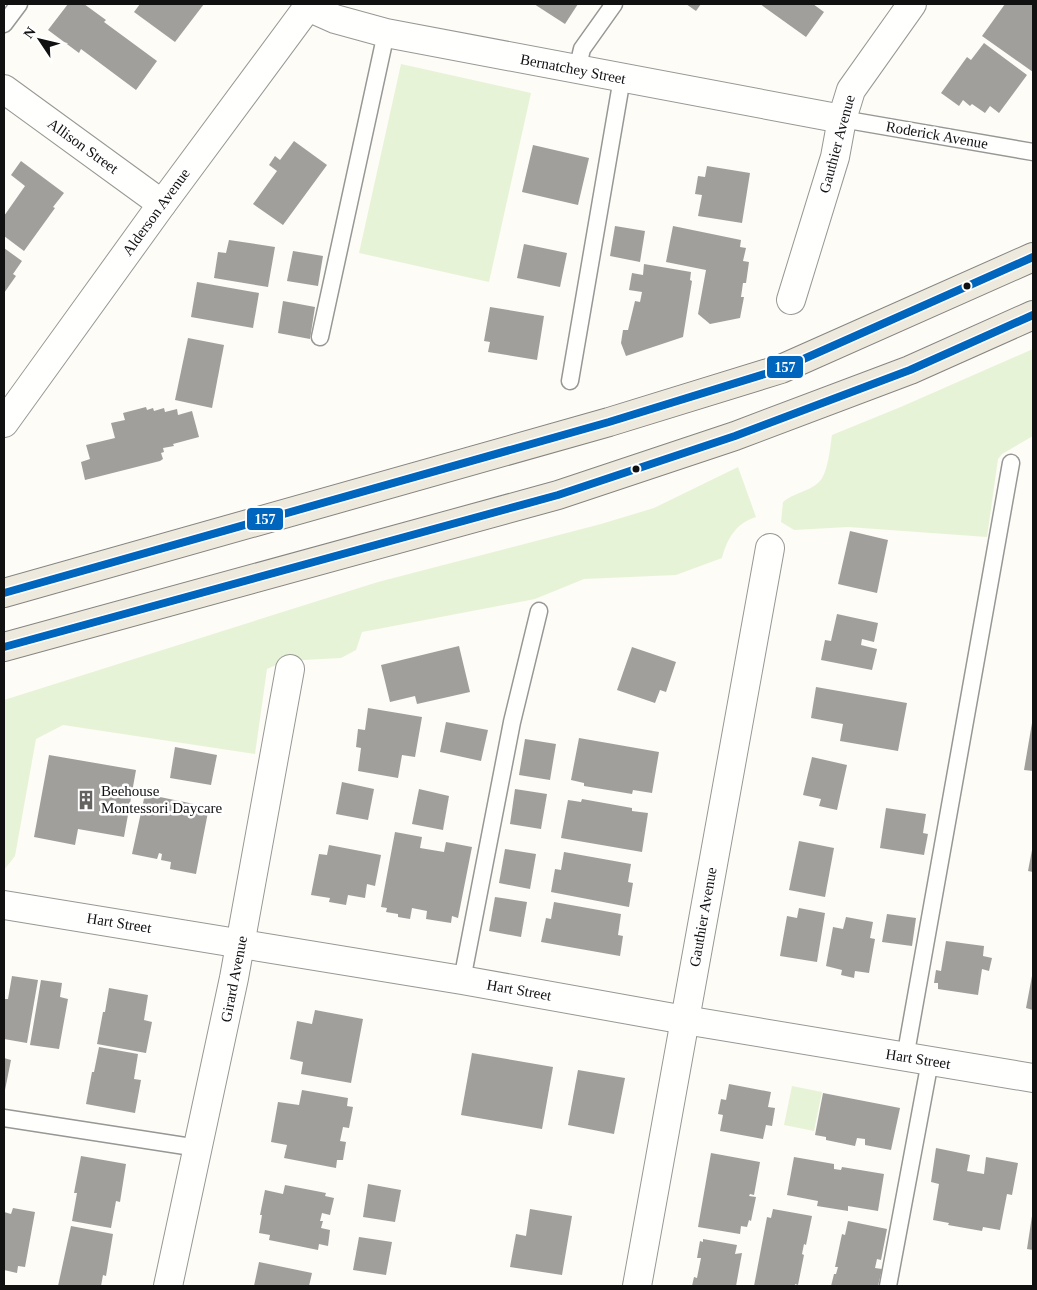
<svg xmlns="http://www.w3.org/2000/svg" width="1037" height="1290" font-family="Georgia,serif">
<rect width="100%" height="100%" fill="#fdfcf7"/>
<g fill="#e7f3d7">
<path d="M401,64L531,93L489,282L359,253Z"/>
<path d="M1033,349V436L1002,454L998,459L987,537L848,527L794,530L781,522L783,502C793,493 808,492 818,483C828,475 830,448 832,435L903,406Z"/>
<path d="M738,467L756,517C736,523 727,539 722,558L676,575L584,579L535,599L362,632L356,650L341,658L285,661L267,669L255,754L63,725L36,739L15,856L4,870V700L378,582L601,524L654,508Z"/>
<path d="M792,1086L822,1092L814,1131L784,1125Z"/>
</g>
<g fill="#a19f9c">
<path d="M68,4H84L106,20L104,22L157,61L136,90L81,49L79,53L48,30Z"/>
<path d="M140,4H204L175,42L134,12Z"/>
<path d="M534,4H578L565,24Z"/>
<path d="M686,4H701L696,11Z"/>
<path d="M760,4H813L824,12L806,37Z"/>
<path d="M1005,4H1033V72L982,36Z"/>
<path d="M984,43L1027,75L999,113L990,106L985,113L972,104L970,106L963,100L959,106L941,93L967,57L971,60Z"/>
<path d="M294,141L327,165L283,225L253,204L277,171L269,165L275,156L280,160Z"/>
<path d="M533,145L589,158L578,205L522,192Z"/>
<path d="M21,161L64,193L53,207L55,208L24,251L4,236V216L25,186L11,175Z"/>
<path d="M707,166L750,173L742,223L698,216L702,195L695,194L698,176L705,177Z"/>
<path d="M615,226L645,231L640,262L610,256Z"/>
<path d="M673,226L741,240L740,247L746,248L743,261L749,262L746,283H743L741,297H744L740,318L710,324L698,314L706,270L666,262Z"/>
<path d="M229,240L275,247L268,287L214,278L218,252L226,253Z"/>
<path d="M524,244L567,253L560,287L517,278Z"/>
<path d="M4,248L22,261L13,274L16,276L4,293Z"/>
<path d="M293,251L323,256L318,286L287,281Z"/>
<path d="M644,264L691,272L690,280L692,281L683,337L626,356L621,343L623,330H628L635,301L640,302L642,292L629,290L632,273L643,275Z"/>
<path d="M197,282L259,293L253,328L191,317Z"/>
<path d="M283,301L315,307L310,339L278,333Z"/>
<path d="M490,307L544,316L537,360L488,352L490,342L484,341Z"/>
<path d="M188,338L224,345L212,408L175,400Z"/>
<path d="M146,407L147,410L153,408L154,411L164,408L165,412L177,409L178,415L192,411L199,437L173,444L174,446L163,448L164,452L161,453L163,459L160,461L85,480L81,462L90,459L86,445L115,438L111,423L125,420L123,413Z"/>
<path d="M850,531L888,540L877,593L838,584Z"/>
<path d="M837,614L878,623L874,642L862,639L861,645L877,649L872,670L821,660L825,640L831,641Z"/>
<path d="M459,646L470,692L417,704L415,696L390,702L381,665Z"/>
<path d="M632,647L676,662L666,692L660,690L655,703L617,690Z"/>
<path d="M816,687L907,703L898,751L840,741L843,724L811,718Z"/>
<path d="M368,708L422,717L415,757L402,755L398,778L358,771L361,748L356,747L358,729L365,730Z"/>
<path d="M446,722L488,730L481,761L440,752Z"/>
<path d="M1032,723H1033V771L1024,770Z"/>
<path d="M579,738L659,752L652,793L633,790L632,794L584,786V783L571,780Z"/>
<path d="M525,739L556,744L550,780L519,775Z"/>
<path d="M175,747L217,755L211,785L170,778Z"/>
<path d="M49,755L136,770L124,837L78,829L75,845L34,837Z"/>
<path d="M812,757L847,765L837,810L819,806L821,799L803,795Z"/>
<path d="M342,782L374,789L368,820L336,814Z"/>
<path d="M419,789L449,796L443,830L412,824Z"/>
<path d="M515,789L547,794L541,829L510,824Z"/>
<path d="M145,794L209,807L196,874L170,869L171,862L161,860L162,854L159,853L157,859L132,854Z"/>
<path d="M582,799L632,808V811L648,813L642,852L561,838L568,800L581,802Z"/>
<path d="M886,808L926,814L923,833L928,834L924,855L880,848Z"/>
<path d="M395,832L422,837L420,848L444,852L446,842L472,847L458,918L452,916L451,923L426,919L427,911L412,908L410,919L398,917V914L386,912L387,908L381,907Z"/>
<path d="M799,841L834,848L825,897L789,890Z"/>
<path d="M329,845L381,855L375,886L367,884L365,898L348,895L346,905L329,902L330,898L311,895L319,854L327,855Z"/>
<path d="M505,849L536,854L530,889L499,883Z"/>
<path d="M1032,850H1033V872L1028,871Z"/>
<path d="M564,852L631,864L628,882L633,883L629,907L551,892L555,869L561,870Z"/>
<path d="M495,897L527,902L521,937L489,931Z"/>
<path d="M554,902L621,914L618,935L623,936L620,956L541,942L546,918L551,919Z"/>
<path d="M799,908L825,913L817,962L780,956L787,916L797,918Z"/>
<path d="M887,914L916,918L912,946L882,942Z"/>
<path d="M846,917L873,922L870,938L875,939L869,973L855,971L854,978L841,975L842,970L826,966L833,927L843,929Z"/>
<path d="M946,941L984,946L983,956L992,958L989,971L982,969L978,995L938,989V983H934L936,970L941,971Z"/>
<path d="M12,976L38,980L27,1043L4,1039V999H8Z"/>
<path d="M1032,976H1033V1010L1026,1008Z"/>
<path d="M41,980L62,983L60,997L68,999L59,1049L30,1045Z"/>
<path d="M109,988L148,995L144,1020L152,1022L146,1053L97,1044L103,1012H105Z"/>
<path d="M315,1010L363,1019L351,1083L301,1074L303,1062L290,1059L297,1021L312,1024Z"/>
<path d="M99,1047L138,1054L134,1079L141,1080L135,1113L86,1104L92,1072H94Z"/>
<path d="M472,1053L553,1067L542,1129L461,1115Z"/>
<path d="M4,1058L11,1060L5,1090H4Z"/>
<path d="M578,1070L625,1078L614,1134L568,1125Z"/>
<path d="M729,1084L771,1092L768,1107L775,1108L772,1126L766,1125L763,1139L720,1131L723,1115L718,1114L721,1099L726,1100Z"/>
<path d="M302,1090L348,1098L347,1106L353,1107L349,1128L343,1127L340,1141L346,1142L343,1160H337L336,1168L284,1158L287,1145L271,1142L278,1102L299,1105Z"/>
<path d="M823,1093L900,1108L891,1150L865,1145V1139L857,1138L855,1146L826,1140V1137L815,1135Z"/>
<path d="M936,1148L970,1155L967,1171L984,1174L986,1157L1018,1163L1012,1195L1007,1194L1000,1230L983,1227L982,1231L948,1225L949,1223L933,1220L939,1184L931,1182Z"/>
<path d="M711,1153L760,1162L754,1195L750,1194L749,1196L756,1197L751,1221L749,1220L747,1227L741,1226L740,1234L698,1227Z"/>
<path d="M81,1156L126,1164L120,1202L116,1201L111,1228L72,1221L77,1193H74Z"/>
<path d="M794,1157L834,1164V1169L841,1170L842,1167L884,1174L878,1211L848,1206V1211L817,1206L818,1201L787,1195Z"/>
<path d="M368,1184L401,1190L395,1222L363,1217Z"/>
<path d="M285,1185L326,1193L325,1196L334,1198L330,1215L322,1213L320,1221H323L321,1228L330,1230L328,1246L319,1244L318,1250L269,1240L270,1235L259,1233L262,1215H260L265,1190L283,1194Z"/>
<path d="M13,1208L35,1212L25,1267L18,1266L17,1273L4,1270V1212L11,1214Z"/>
<path d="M530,1209L572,1216L562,1275L510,1267L516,1234L526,1236Z"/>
<path d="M773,1209L812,1216L806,1245L804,1244L802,1254L804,1255L798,1285L795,1284V1286H754L767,1217L771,1218Z"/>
<path d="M1032,1216H1033V1250L1027,1249Z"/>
<path d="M848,1221L887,1229L881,1260L877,1259L875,1268L882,1269L878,1286H831L834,1274H836L838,1267H835L842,1234L845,1235Z"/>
<path d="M71,1226L113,1234L106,1276L103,1275L101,1286H58Z"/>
<path d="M359,1237L392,1242L386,1275L353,1270Z"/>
<path d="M703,1239L737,1245L735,1254L742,1253L736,1286H692L694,1277L697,1278L701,1258H697L700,1241L703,1242Z"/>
<path d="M259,1262L312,1273L309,1286H254Z"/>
</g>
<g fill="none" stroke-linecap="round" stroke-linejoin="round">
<defs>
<g id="service">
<path d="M4,24L19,4"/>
<path d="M577,70L582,49L614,4"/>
<path d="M842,119L1033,152"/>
<path d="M320,337L386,33"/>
<path d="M570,381L622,78"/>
<path d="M462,980L512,722L539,611"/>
<path d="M905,1058L1011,463"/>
<path d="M4,1118L198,1148"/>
<path d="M888,1286L930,1061"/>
</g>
<g id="minor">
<path d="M308,7L335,19L386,33L842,119"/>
<path d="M4,89L162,204"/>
<path d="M791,300L835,157L842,119L851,90L912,4"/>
<path d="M4,905L462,980L685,1020L1033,1078"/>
<path d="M168,1286L234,978L290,669"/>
<path d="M637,1286L770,548"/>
</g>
<path id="tertiary" d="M4,423L162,204L310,4"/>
<g id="primary">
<path d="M4,593L609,422L781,369L1033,257"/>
<path d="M4,647L558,495L735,436L910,370L1033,315"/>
</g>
</defs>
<use href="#service" stroke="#979795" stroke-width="19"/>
<use href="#minor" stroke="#979795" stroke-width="30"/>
<use href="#tertiary" stroke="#979795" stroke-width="30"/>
<use href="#primary" stroke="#858482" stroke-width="30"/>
<use href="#service" stroke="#fffffe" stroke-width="16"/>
<use href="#minor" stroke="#fffffe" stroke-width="28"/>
<use href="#tertiary" stroke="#fffffe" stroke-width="28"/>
<use href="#primary" stroke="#ede9dc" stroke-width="28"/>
<defs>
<g id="bus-1">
<path d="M4,593L609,422L781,369L1033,257"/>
<path d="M4,647L558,495L735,436L910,370L1033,315"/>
</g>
</defs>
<use href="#bus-1" stroke="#fff" stroke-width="11"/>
<use href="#bus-1" stroke="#0065bd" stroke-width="8"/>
</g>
<defs>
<symbol id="building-bare" viewBox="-9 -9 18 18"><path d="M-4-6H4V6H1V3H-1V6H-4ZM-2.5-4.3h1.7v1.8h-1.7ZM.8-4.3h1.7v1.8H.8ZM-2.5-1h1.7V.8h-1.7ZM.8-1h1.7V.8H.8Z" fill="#646362" stroke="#fff" stroke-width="2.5" paint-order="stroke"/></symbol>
</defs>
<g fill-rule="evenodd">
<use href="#building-bare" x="72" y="786" width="28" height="28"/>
</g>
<g fill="#111" stroke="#fff" stroke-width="2">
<circle cx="967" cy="286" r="4.5"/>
<circle cx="636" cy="469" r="4.5"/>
</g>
<g text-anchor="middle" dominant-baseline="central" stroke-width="5" stroke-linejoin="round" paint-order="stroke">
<g font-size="15" fill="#111" stroke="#fff">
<text transform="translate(573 69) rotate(11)">Bernatchey Street</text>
<text transform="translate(937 135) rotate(10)">Roderick Avenue</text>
<text transform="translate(837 144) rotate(-75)">Gauthier Avenue</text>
<text transform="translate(83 146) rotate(36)">Allison Street</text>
<text transform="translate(156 212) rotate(-54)">Alderson Avenue</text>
<text transform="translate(703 917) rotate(-80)">Gauthier Avenue</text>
<text transform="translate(119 923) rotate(9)">Hart Street</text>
<text transform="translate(234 979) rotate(-79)">Girard Avenue</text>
<text transform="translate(519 990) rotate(10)">Hart Street</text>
<text transform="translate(918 1059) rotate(9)">Hart Street</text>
</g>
<g font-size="15" fill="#111" stroke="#fff" text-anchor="start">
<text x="101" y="791">Beehouse<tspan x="101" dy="17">Montessori Daycare</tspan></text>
</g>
</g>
<g stroke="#fff" stroke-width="2">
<rect x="766" y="355" width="38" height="24" rx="5" fill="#0065bd"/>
<rect x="246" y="507" width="38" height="24" rx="5" fill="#0065bd"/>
</g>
<g font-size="14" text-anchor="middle" font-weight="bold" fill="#fff">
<text x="785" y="372">157</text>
<text x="265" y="524">157</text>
</g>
<rect width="1037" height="1290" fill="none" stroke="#111111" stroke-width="10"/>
<g transform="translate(40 40) rotate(305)" stroke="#ffffff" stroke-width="4" paint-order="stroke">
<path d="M0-4L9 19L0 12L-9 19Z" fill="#111111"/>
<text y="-8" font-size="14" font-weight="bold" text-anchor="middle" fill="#111111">N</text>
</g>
</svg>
